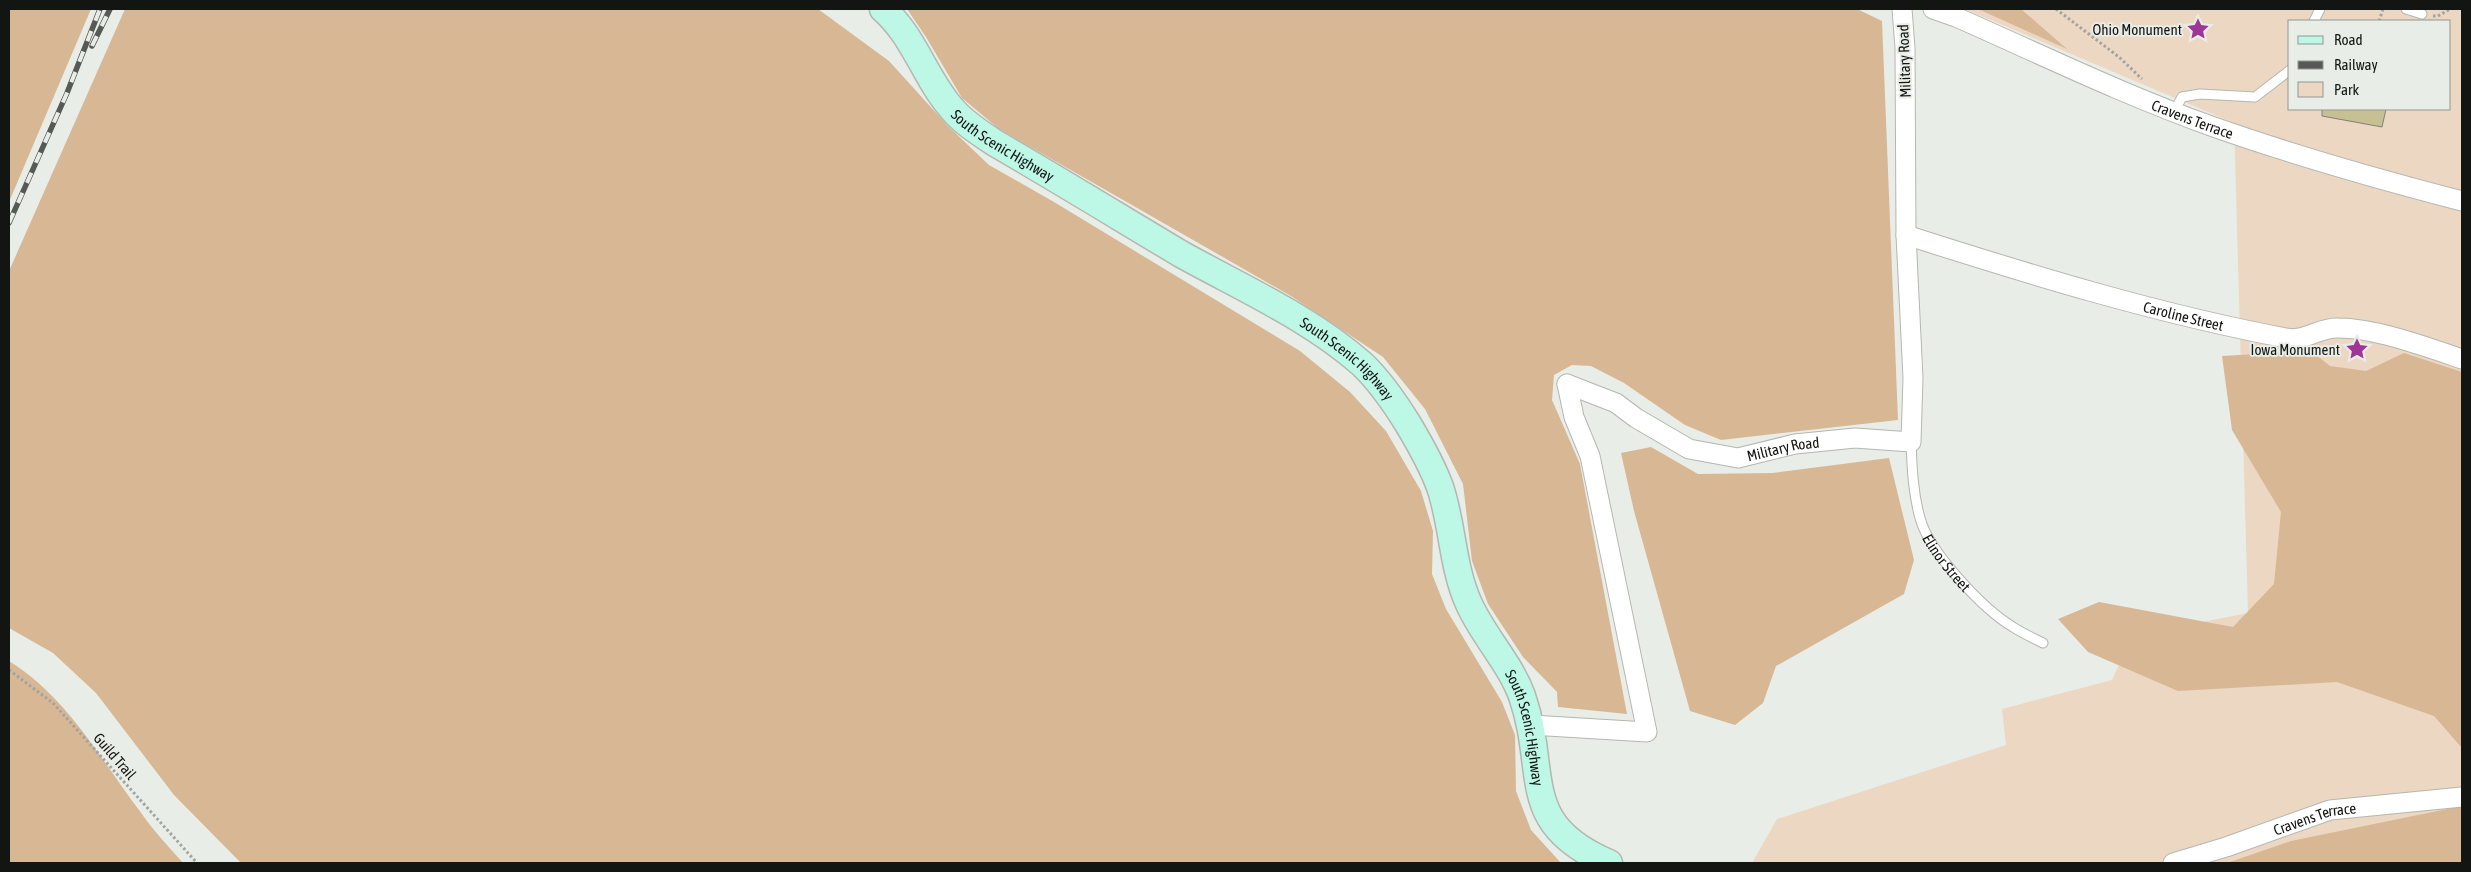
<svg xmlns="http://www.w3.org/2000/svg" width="2471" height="872" font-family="'Asap Condensed',sans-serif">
<rect width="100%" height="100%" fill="#e9ede7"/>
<path fill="#ecd7c2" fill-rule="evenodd" d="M1965,9H2462V863H1752L1777,819L2006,745L2002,709L2112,680L2132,636L2248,613L2234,123ZM2290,21H2450V109H2290Z"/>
<g fill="#d8b794">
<path d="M9,9H91L9,202Z"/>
<path d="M125,9H818L889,61L948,126L989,165L1054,202L1300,351L1350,392L1386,431L1421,491L1433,531L1432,574L1446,609L1502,702L1515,735L1516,791L1531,830L1561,863H241L174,795L96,693L53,653L9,628V271Z"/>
<path d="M907,9H1857L1882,21L1898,420L1721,440L1685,425L1624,383L1591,366L1572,365L1554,375L1552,400L1580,464L1627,714L1558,707L1557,692L1523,657L1488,604L1472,561L1463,484L1425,409L1383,357L1291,296L999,129L962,98L926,37Z"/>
<path d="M1978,9H2021L2067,49Z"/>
<path d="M2311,351L2330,366L2366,371L2404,353L2462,372V748L2434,716L2337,682L2178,691L2088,652L2058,619L2099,602L2233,627L2274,584L2281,512L2232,430L2222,356Z"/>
<path d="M1651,447L1698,474L1773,473L1889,458L1914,560L1904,594L1776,666L1763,703L1735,725L1690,711L1634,511L1621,453Z"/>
<path d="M9,661C67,697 99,757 139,810C152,829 168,846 183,863H9Z"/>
<path d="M2462,806V863H2227L2291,841Z"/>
</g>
<path fill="#c7c093" stroke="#82817a" d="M2322,109H2386L2382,127L2322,116Z"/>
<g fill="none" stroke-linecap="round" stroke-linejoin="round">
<defs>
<g id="service">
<path d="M2406,9L2422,14"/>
<path d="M2314,21L2320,9"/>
<path d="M2175,110L2182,97L2200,94L2255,97L2290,70"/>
<path id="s1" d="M1911,442C1912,468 1913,493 1920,518C1929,552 1983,609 2013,627C2022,633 2033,638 2043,643"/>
</g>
<g id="minor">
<path id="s2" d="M1933,9L1956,17C2040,54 2124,95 2211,126C2293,155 2377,179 2462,201"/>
<path id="s3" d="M1906,235C2031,275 2158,314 2286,338C2304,342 2320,327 2338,328C2375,328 2427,347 2462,359"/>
<path id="s4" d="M1567,384L1616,403L1636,418L1689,449L1738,458L1795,444L1855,438L1911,442L1913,378L1906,235L1905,48L1902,9"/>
<path d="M1531,725L1647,732L1590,456L1574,417L1567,384"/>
<path id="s5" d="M2173,863L2226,847L2330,810L2462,797"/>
</g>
<g id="secondary">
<path id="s6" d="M883,9C915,37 925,79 953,110C964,123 980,133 995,143C1057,179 1119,217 1181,254C1242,288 1310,318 1362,364C1380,381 1395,403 1408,424C1420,444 1432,465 1440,487C1453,525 1452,567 1469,604C1484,637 1510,663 1522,696C1549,774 1516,823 1609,863"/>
</g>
</defs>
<use href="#service" stroke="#b4b7b1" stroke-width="11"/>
<use href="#minor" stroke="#b4b7b1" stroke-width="21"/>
<use href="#secondary" stroke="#b4b7b1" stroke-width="29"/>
<g stroke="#a1a49f" stroke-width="3" stroke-dasharray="2.5 2.5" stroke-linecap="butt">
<path d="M2056,9L2119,57L2142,79"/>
<path d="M2433,16H2438L2450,9"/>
<path d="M2379,21L2383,9"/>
<path d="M9,670L53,703L197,863"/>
</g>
<use href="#service" stroke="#fff" stroke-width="9"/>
<use href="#minor" stroke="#fff" stroke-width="19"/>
<use href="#secondary" stroke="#bdf7e5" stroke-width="26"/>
<defs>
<g id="rail">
<path d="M92,46L110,9"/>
<path d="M9,223L67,93L100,9"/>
</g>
</defs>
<use href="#rail" stroke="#565955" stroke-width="5.5"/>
<use href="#rail" stroke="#e9ede7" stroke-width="4" stroke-dasharray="11" stroke-linecap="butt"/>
</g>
<defs>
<symbol id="sight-bare" viewBox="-9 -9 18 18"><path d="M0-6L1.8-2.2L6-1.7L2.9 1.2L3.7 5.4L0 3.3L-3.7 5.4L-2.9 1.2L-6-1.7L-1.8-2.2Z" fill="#9f3596" stroke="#e9ede7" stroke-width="2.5" paint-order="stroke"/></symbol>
</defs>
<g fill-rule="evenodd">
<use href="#sight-bare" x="2182" y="13" width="32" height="32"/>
<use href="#sight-bare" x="2341" y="333" width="32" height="32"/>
</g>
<g text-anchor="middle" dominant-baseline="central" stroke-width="4" stroke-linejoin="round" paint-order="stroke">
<g font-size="15" fill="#131512" stroke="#e9ede7" text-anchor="end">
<text x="2182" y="29">Ohio Monument</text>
<text x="2340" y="349">Iowa Monument</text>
</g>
<g font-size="15" fill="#131512" stroke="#e9ede7">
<text transform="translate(1904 61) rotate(-92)">Military Road</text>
<text stroke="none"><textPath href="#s2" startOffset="282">Cravens Terrace</textPath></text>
<text stroke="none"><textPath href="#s6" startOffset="185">South Scenic Highway</textPath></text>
<text stroke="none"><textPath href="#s3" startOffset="289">Caroline Street</textPath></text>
<text stroke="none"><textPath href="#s6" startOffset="591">South Scenic Highway</textPath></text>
<text stroke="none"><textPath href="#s4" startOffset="235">Military Road</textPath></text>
<text stroke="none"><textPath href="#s1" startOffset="129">Elinor Street</textPath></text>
<text stroke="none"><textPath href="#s6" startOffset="1011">South Scenic Highway</textPath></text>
<text transform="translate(115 756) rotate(49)">Guild Trail</text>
<text stroke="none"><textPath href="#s5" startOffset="149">Cravens Terrace</textPath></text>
</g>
</g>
<rect width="2471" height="872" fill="none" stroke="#131512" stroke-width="20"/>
<rect x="2288" y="20" width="162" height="90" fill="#e9ede7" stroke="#939792"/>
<rect x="2298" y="36" width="25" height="8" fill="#bdf7e5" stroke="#939792"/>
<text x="2334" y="45" font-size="15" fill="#131512">Road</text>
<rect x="2298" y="61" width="25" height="8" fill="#565955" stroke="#939792"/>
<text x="2334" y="70" font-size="15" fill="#131512">Railway</text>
<rect x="2298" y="82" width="25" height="15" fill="#ecd7c2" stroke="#939792"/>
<text x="2334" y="95" font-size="15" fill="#131512">Park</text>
</svg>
